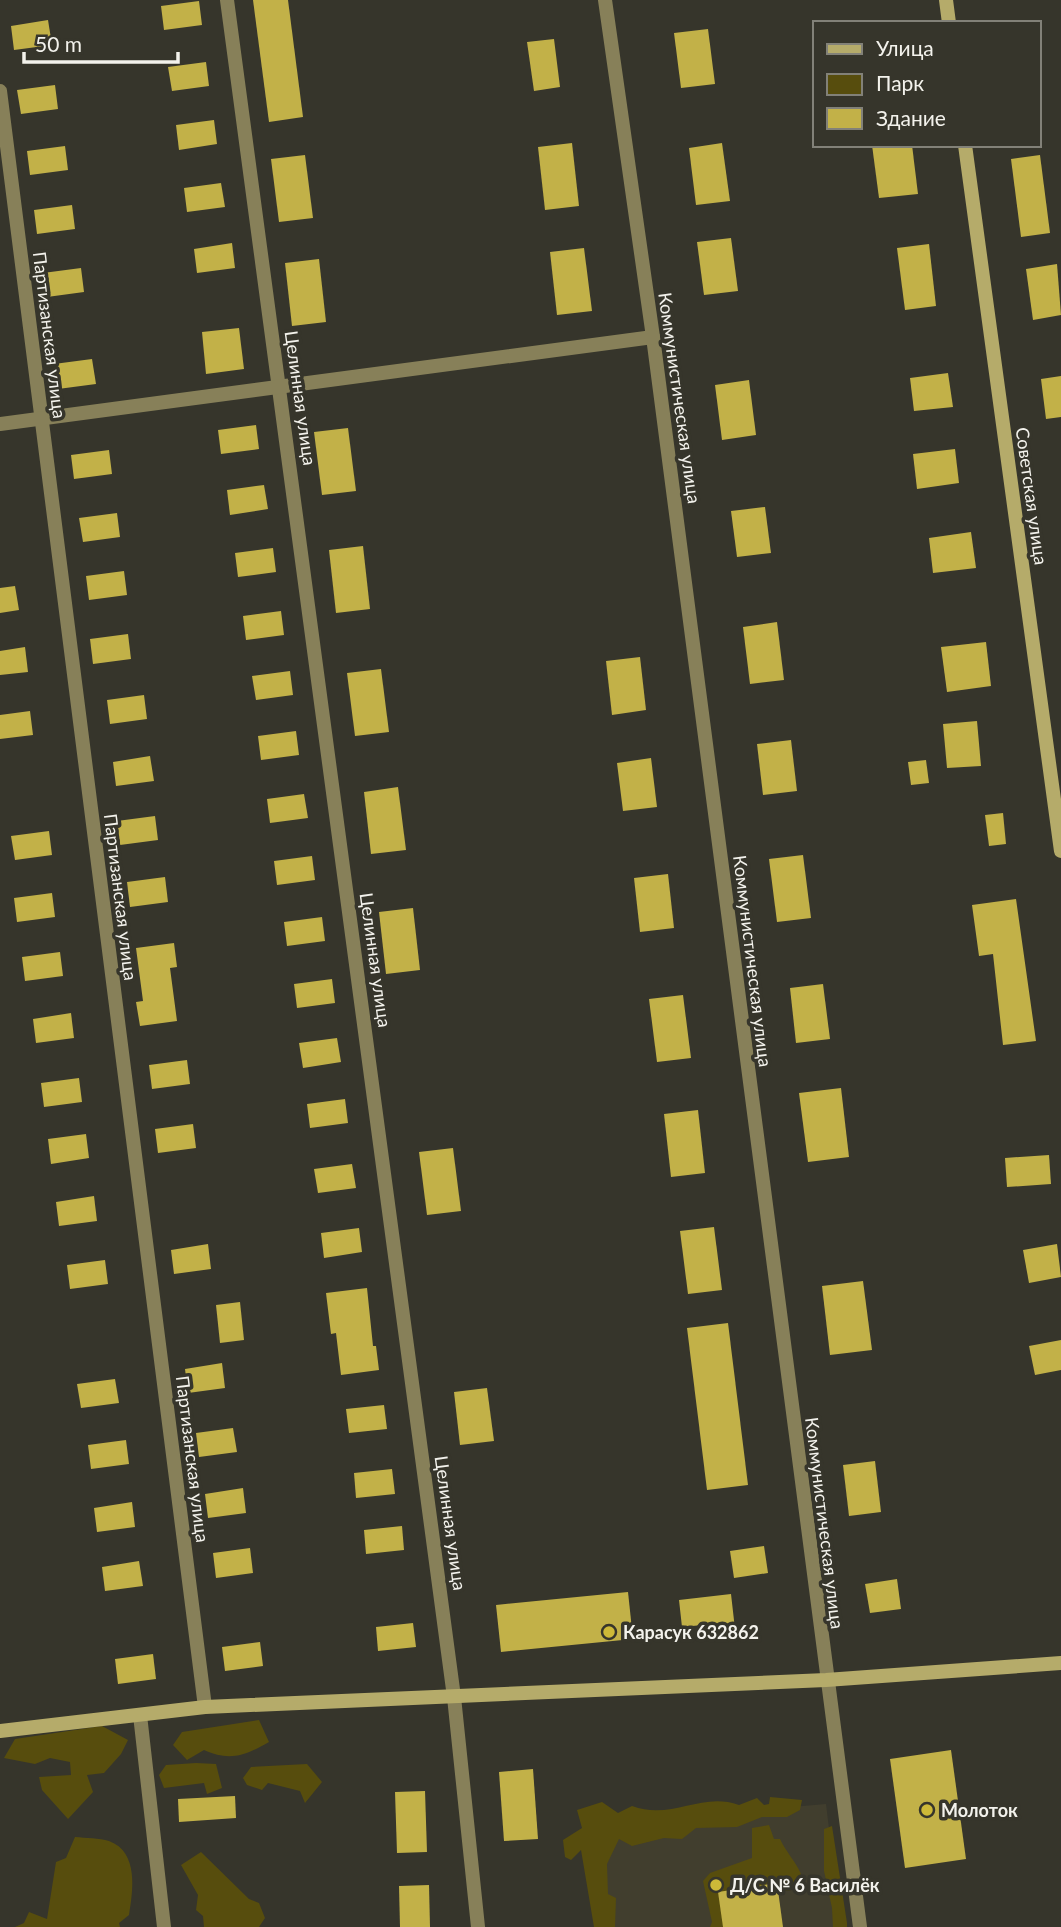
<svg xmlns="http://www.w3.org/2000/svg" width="1061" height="1927" font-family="Lato,sans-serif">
<rect width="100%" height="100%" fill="#36352b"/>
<path fill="#413e2e" d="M826,1804L841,1927H601L591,1842L665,1818Z"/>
<g fill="#574d0d">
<path d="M259,1720L269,1742C246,1755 230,1762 204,1750L187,1760L173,1745L182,1732Z"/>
<path d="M102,1726L128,1740L121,1754L104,1773L87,1775L93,1792L68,1819L42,1790L39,1777L71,1775L70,1762L50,1758L35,1764L4,1758L15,1739Z"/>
<path d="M196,1763L216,1764L222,1788L207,1794L204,1783L164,1788L159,1775L166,1765Z"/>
<path d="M307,1764L322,1782L305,1803L300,1791L268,1783L262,1790L247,1785L243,1778L251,1767Z"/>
<path d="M770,1797L802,1800L800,1810L787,1817H762L737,1827L696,1828L682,1839L664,1838L632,1846L619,1839L607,1864L608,1894L616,1898L615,1927H594L581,1850L571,1860L565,1857L563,1840L582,1828L577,1810L602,1802L618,1813L632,1806C672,1821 701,1791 739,1805L757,1798L764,1805L769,1804Z"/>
<path d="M769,1825L774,1839H780C786,1852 796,1862 801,1874L790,1891H782L771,1881L758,1889L729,1927H710L712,1922L703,1881L710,1873L752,1858V1828Z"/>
<path d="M832,1826L847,1923V1927H833L832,1908L824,1871V1829Z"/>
<path d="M75,1837C86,1838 99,1838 109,1841C139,1852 133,1891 129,1915L119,1923L120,1927H140H15L24,1923L29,1912L47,1919L56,1862L66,1858Z"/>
<path d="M201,1852L249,1899L259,1903L265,1918L259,1927H204L203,1916L196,1910L198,1895L181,1865Z"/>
</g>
<g fill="#c2b148">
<path d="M253,0H288L303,117L269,122Z"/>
<path d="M199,1L202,25L164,30L161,6Z"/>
<path d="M48,20L52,45L14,50L11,26Z"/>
<path d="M708,29L715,84L681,88L674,33Z"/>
<path d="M554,39L560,87L534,91L527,42Z"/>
<path d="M206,62L209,86L172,91L168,67Z"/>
<path d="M55,85L58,109L21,114L17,90Z"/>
<path d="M214,120L217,144L179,150L176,125Z"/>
<path d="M572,143L579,206L545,210L538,147Z"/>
<path d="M722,143L730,201L696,205L689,148Z"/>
<path d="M872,145H912L918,194L879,198Z"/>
<path d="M65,146L68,170L30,175L27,151Z"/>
<path d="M305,155L313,218L279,222L271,159Z"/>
<path d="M1040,155L1050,233L1021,237L1011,159Z"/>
<path d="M221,183L225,207L187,212L184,188Z"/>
<path d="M72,205L75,229L37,234L34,210Z"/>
<path d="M731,238L738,291L704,295L697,242Z"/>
<path d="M232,243L235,268L197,273L194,249Z"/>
<path d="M929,244L936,306L905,310L897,248Z"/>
<path d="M584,248L592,311L557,315L550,252Z"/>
<path d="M319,259L326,322L292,326L285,263Z"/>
<path d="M1057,264L1061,315L1033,320L1026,269Z"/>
<path d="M81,268L84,292L47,297L43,273Z"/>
<path d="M239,328L244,369L206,374L202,332Z"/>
<path d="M92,359L96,384L58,389L54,364Z"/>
<path d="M948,373L953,407L914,411L910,378Z"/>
<path d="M1061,376V417L1046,419L1041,379Z"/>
<path d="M749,380L756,435L722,440L715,385Z"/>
<path d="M256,425L259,449L221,454L218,430Z"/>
<path d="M348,428L356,491L322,495L314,432Z"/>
<path d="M955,449L959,483L917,489L913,454Z"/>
<path d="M109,450L112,474L74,479L71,455Z"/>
<path d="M264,485L268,509L230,515L227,490Z"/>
<path d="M765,507L771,553L737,557L731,511Z"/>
<path d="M117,513L120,537L83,542L79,518Z"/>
<path d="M971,532L976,568L933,573L929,538Z"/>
<path d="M363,546L370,609L336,613L329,550Z"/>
<path d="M273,548L276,572L238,577L235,553Z"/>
<path d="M124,571L127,595L89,600L86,576Z"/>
<path d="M15,586L19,610L0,613V588Z"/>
<path d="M281,611L284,635L246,640L243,616Z"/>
<path d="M777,622L784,680L750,684L743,627Z"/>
<path d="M128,634L131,659L93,664L90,639Z"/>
<path d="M986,642L991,686L947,692L941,647Z"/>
<path d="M25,647L28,672L0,675V651Z"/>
<path d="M640,657L646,710L612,715L606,661Z"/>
<path d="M381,669L389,732L355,736L347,673Z"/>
<path d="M290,671L293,695L256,700L252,676Z"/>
<path d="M144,695L147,719L110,724L107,700Z"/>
<path d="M30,711L33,735L0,739V715Z"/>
<path d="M977,721L981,766L947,768L943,724Z"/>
<path d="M296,731L299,755L261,760L258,736Z"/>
<path d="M791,740L797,791L763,795L757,744Z"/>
<path d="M150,756L154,781L116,786L113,762Z"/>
<path d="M651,758L657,807L623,811L617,763Z"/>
<path d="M926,760L929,783L911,785L908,762Z"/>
<path d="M398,787L406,850L371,854L364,792Z"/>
<path d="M304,794L308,818L270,823L267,799Z"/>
<path d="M1003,813L1006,844L989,846L985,815Z"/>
<path d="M155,816L158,840L120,845L117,821Z"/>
<path d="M49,831L52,855L15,860L11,836Z"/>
<path d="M803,855L811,918L777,922L769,859Z"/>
<path d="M312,856L315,880L277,885L274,861Z"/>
<path d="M668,874L674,928L640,932L634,878Z"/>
<path d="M165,877L168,902L130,907L127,882Z"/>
<path d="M52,893L55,917L17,922L14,898Z"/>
<path d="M1016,899L1036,1041L1003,1045L993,954L979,956L972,905Z"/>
<path d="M413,908L420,970L386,974L379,912Z"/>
<path d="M322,917L325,941L287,946L284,922Z"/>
<path d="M174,943L177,967L170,968L177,1021L140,1026L136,1002L143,1001L136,948Z"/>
<path d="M60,952L63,976L25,981L22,957Z"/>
<path d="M332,979L335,1003L297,1008L294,984Z"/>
<path d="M823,984L830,1039L796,1043L790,988Z"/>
<path d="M683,995L691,1058L657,1062L649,999Z"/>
<path d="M71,1013L74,1038L36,1043L33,1019Z"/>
<path d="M337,1038L341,1062L303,1068L299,1043Z"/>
<path d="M187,1060L190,1084L152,1089L149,1065Z"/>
<path d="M79,1078L82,1102L44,1107L41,1083Z"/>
<path d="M841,1088L849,1157L808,1162L799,1093Z"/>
<path d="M345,1099L348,1123L310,1128L307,1104Z"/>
<path d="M698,1110L705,1173L671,1177L664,1114Z"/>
<path d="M193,1124L196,1148L158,1153L155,1129Z"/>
<path d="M86,1134L89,1158L51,1164L48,1139Z"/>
<path d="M453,1148L461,1211L427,1215L419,1152Z"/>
<path d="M1049,1155L1051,1184L1007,1187L1005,1158Z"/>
<path d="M352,1164L356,1188L318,1193L314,1169Z"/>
<path d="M94,1196L97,1221L59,1226L56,1202Z"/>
<path d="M714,1227L722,1290L688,1294L680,1231Z"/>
<path d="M359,1228L362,1252L324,1258L321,1233Z"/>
<path d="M208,1244L211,1269L174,1274L171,1250Z"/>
<path d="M1057,1244L1061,1277L1029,1283L1023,1250Z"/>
<path d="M105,1260L108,1284L70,1289L67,1265Z"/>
<path d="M863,1281L872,1350L830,1355L822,1286Z"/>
<path d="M367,1288L373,1346H376L379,1370L341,1375L336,1333L331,1334L326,1293Z"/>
<path d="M240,1302L244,1340L220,1343L216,1305Z"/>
<path d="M728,1323L748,1485L707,1490L687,1328Z"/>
<path d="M1061,1340V1370L1035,1375L1029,1346Z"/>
<path d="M222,1363L225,1388L188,1393L185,1369Z"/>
<path d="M115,1379L119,1403L81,1408L77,1384Z"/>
<path d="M487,1388L494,1441L460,1445L454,1392Z"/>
<path d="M384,1405L387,1429L349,1433L346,1409Z"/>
<path d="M233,1428L237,1452L199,1457L196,1433Z"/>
<path d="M126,1440L129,1464L91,1469L88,1445Z"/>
<path d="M875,1461L881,1512L849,1516L843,1465Z"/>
<path d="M392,1469L395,1494L356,1498L354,1473Z"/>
<path d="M243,1488L246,1513L208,1518L205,1494Z"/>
<path d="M132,1502L135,1527L97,1532L94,1508Z"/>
<path d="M402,1526L404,1550L366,1554L364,1530Z"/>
<path d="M764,1546L768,1573L734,1578L730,1551Z"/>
<path d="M250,1548L253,1573L216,1578L213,1553Z"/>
<path d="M139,1561L143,1586L105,1591L102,1567Z"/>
<path d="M897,1579L901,1609L870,1613L865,1584Z"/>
<path d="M628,1592L633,1639L501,1652L496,1605Z"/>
<path d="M731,1594L735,1629L714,1631L713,1624L682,1627L679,1600Z"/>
<path d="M413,1623L416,1647L378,1651L376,1627Z"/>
<path d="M260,1642L263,1666L225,1671L222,1647Z"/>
<path d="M153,1654L156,1679L118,1684L115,1659Z"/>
<path d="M951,1750L966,1859L905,1868L890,1759Z"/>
<path d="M533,1769L538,1839L504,1841L499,1772Z"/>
<path d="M425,1791L427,1852L397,1853L395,1792Z"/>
<path d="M235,1796L236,1818L179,1822L178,1799Z"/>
<path d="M777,1883L783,1927H723L718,1892Z"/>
<path d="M429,1885L430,1927H400L399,1886Z"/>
</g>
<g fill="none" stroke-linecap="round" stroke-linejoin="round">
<g stroke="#878059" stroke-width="14">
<path d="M227,0L454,1697L478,1927"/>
<path d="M605,0L653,337L860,1927"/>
<path d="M0,91L205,1707"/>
<path d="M0,424L653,337"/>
<path d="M140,1715L164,1927"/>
</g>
<g stroke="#b5ab6a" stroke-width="14">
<path d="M946,0L949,23"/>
<path d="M965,145L1061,851"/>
<path d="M0,1731L205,1707L826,1680L1061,1663"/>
</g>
</g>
<g fill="#cdb938" stroke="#36352b" stroke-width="2.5">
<circle cx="609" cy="1632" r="7"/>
<circle cx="927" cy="1810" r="7"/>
<circle cx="716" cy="1885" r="7"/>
</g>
<g text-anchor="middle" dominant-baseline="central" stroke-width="7" stroke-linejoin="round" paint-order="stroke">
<g font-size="18" fill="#f3f2ec" stroke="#36352b">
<text transform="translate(50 335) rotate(83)">Партизанская улица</text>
<text transform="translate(301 398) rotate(82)">Целинная улица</text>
<text transform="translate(680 398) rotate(82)">Коммунистическая улица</text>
<text transform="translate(1032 496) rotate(82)">Советская улица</text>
<text transform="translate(121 897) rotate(83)">Партизанская улица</text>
<text transform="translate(376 960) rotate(82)">Целинная улица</text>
<text transform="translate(753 961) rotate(83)">Коммунистическая улица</text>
<text transform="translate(193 1459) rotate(83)">Партизанская улица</text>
<text transform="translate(451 1523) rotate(82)">Целинная улица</text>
<text transform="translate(825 1523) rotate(83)">Коммунистическая улица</text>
</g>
<g font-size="18" font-weight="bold" fill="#f3f2ec" stroke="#36352b" text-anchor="start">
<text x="623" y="1632">Карасук 632862</text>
<text x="941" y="1810">Молоток</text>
<text x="730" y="1885">Д/С № 6 Василёк</text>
</g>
</g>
<rect x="813" y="21" width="228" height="126" fill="#36352b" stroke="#828178" stroke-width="2"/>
<rect x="827" y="44" width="35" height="10" fill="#b5ab6a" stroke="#828178" stroke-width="2"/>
<text x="876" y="56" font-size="21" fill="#f3f2ec">Улица</text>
<rect x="827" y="74" width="35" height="21" fill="#574d0d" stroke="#828178" stroke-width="2"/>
<text x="876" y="91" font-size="21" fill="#f3f2ec">Парк</text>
<rect x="827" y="108" width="35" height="21" fill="#c2b148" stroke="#828178" stroke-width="2"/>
<text x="876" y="126" font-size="21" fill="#f3f2ec">Здание</text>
<path d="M24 52v10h154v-10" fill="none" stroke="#f3f2ec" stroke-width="3.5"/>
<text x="35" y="52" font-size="21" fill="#f3f2ec" stroke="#36352b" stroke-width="5" paint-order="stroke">50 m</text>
</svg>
